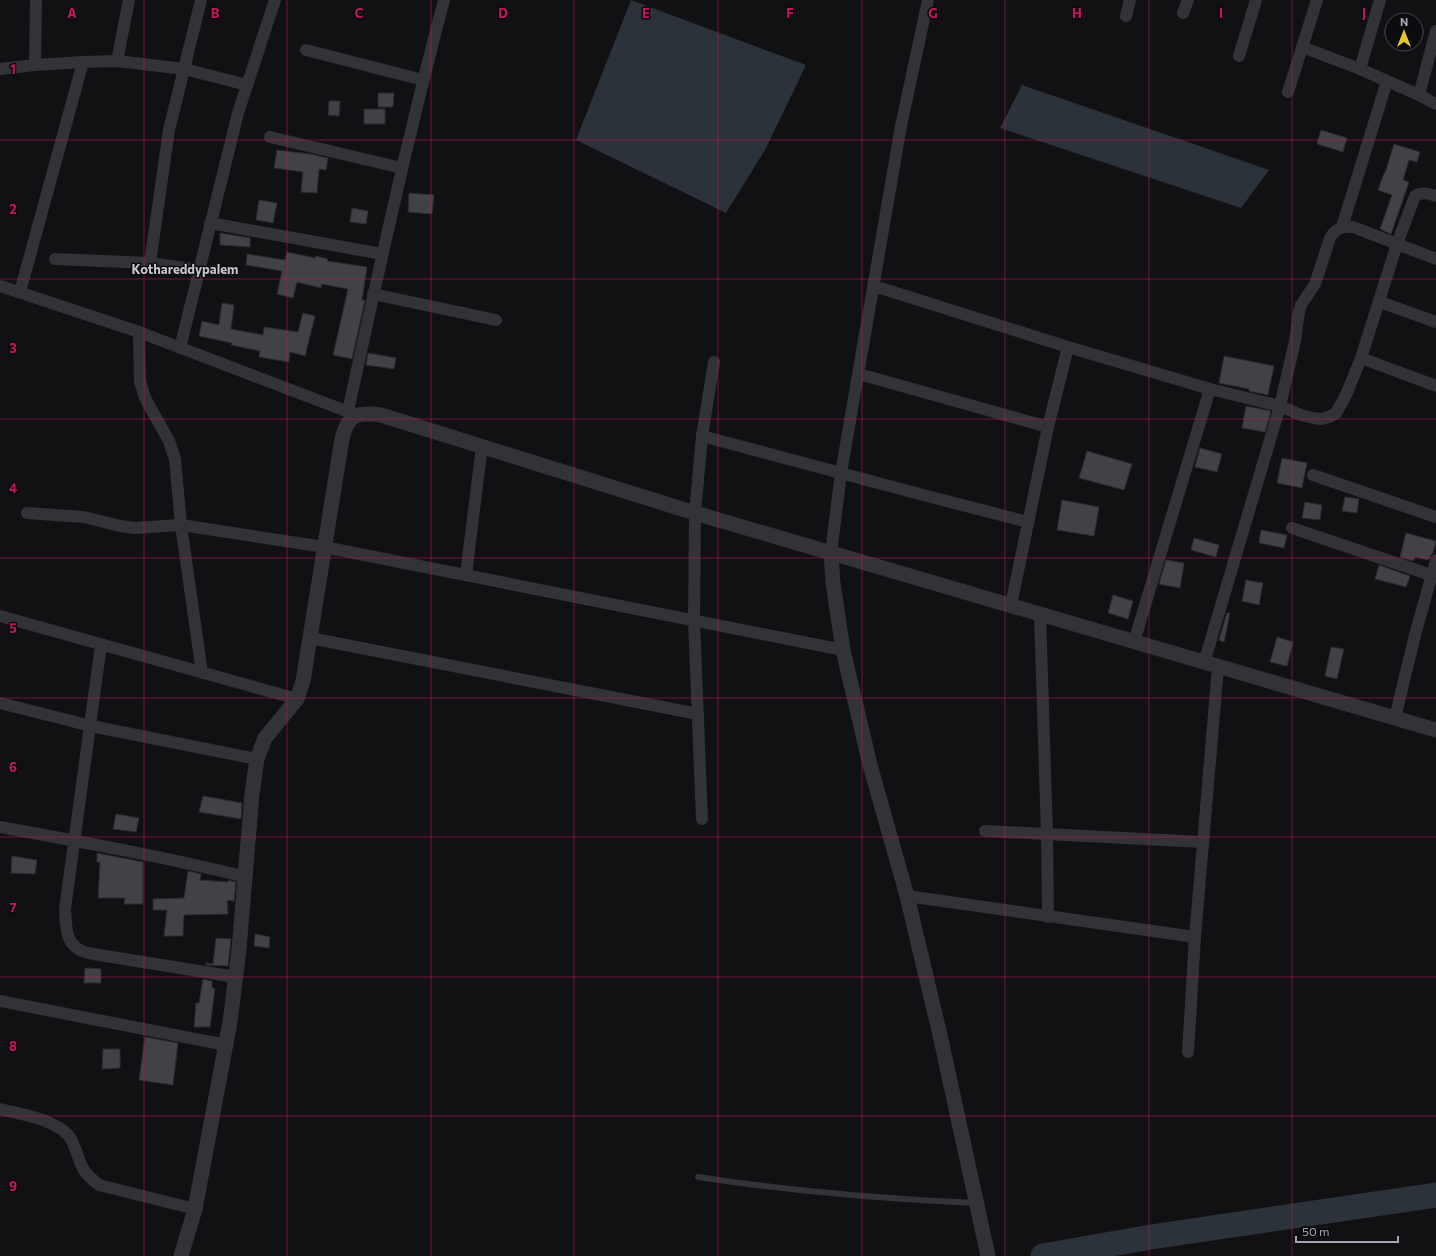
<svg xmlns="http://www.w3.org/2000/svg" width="1436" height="1256" font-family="Commissioner,sans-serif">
<rect width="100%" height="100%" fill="#111113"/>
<g fill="#2c323a">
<path d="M631,0L806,65L765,150L726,213L576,140Z"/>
<path d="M1022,85L1269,170L1241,208L1000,128Z"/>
</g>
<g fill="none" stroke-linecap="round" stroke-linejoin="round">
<path stroke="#2c323a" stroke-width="25" d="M1043,1256L1151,1237L1436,1195"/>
</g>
<g fill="#414146" stroke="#2c2b2f">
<path d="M378,93H394L393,107H378Z"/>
<path d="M329,101H340L339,116L328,115Z"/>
<rect x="364" y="109" width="21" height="15"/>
<path d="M1321,130L1347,138L1343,152L1317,144Z"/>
<path d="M1394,144L1420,152L1417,162L1409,160L1403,180L1409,182L1391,234L1380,229L1392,195L1378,190L1384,173H1385Z"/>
<path d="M277,150L310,154L328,158L326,170L319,169L317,193L301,192L303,172L274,168Z"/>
<path d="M409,193L434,195L432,214L408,212Z"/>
<path d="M259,200L277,203L273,223L256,220Z"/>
<path d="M352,208L368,211L366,224L350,222Z"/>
<path d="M220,233L250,238V247L220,245Z"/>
<path d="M287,252L315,258L316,256L328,259L327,261L367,267L362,300H365L352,359L333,355L348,289L322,284L321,288L297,282L293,298L277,294L282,271L246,265L247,254L285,260Z"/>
<path d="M222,303L234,305L231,329L263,335L264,327L298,332L303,313L315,316L305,356L290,352L289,362L259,357L260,351L231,345L232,343L199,336L202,321L219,325Z"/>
<path d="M368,353L396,358L394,369L366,365Z"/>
<path d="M1224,356L1274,366L1268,395L1249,391V389L1219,383Z"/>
<path d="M1246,406L1271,411L1265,432L1242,428Z"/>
<path d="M1200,448L1222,454L1217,472L1195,467Z"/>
<path d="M1087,451L1132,464L1124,490L1079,478Z"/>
<path d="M1282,458L1307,463L1302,488L1277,483Z"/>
<path d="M1345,497L1359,499L1357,513L1342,511Z"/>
<path d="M1062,500L1099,507L1094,536L1057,530Z"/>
<path d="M1305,502L1322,505L1320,520L1302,518Z"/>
<path d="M1261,530L1287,535L1284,548L1259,543Z"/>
<path d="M1406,533L1436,541L1433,553L1431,555L1428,560L1415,557L1413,561L1400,557Z"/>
<path d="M1194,538L1219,545L1216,557L1191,550Z"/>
<path d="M1166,560L1184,563L1180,588L1159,584Z"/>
<path d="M1379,565L1410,576L1406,587L1375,579Z"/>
<path d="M1246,580L1263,583L1259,605L1242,601Z"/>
<path d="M1113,595L1133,601L1128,619L1108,613Z"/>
<path d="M1227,613H1230L1224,642L1219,640Z"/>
<path d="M1277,637L1293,642L1287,666L1270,662Z"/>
<path d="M1331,647L1344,649L1337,679L1325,676Z"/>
<path d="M203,796L242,803L241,819L199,812Z"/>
<path d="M116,814L139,818L136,832L113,829Z"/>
<path d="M97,853L143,862V904H124L125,898H98L100,863L97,862Z"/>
<path d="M12,856L37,860L35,874L11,873Z"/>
<path d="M188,871L201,874L200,880L228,882V880L236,882L234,901L227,900L228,914L184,915L183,936H164L167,910H153V899L184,898Z"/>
<path d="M255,934L270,937L269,948L254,946Z"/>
<path d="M216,938L231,939L228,966L206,965V963L213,964Z"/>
<path d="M85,968L101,969V983H84Z"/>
<path d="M203,979L212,981V988L215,989L210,1027H194L196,1003H199Z"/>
<path d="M145,1037L178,1043L173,1085L139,1080Z"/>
<path d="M103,1049H120V1068L102,1069Z"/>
</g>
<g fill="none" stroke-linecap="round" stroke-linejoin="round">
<path stroke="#333337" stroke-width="6" d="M698,1177C790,1191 883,1199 975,1203"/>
<g stroke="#333337" stroke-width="12">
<path d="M1183,13L1188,0"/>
<path d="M1126,16L1130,0"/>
<path d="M1302,47L1360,69L1419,95L1436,104"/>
<path d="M306,50L423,80"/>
<path d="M1239,56L1256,0"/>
<path d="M117,61L129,0"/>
<path d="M35,65L36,0"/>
<path d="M0,69L35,65L83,62L117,61L184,69L247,85"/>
<path d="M1360,69L1380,0"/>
<path d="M1288,92L1317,0"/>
<path d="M1419,95L1436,31"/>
<path d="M270,137L402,168"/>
<path d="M210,223L382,254"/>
<path d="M1342,227L1387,81"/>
<path d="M55,259L150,263L199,270"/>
<path d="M150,263L169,130L201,0"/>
<path d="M0,286L139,332L354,414"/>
<path d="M874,286L1068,347L1210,389L1280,406L1301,415L1313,418L1321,419L1329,417L1336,413L1346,395L1361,358L1397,244L1415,196C1422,192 1428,193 1436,196"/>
<path d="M20,292L83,62"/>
<path d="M373,294L496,320"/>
<path d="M1380,302L1436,322"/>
<path d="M139,332L140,381L145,398L169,441L175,459L181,525L202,673"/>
<path d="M180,348L238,113L275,0"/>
<path d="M1361,358L1436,386"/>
<path d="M859,374L1048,427"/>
<path d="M348,411C378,274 408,136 444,0"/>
<path d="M702,436L927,496L1028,522"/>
<path d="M1313,475L1436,517"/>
<path d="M27,513L84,517L120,526L134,528L181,525L324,547L843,650"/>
<path d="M1292,528L1431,575"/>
<path d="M831,553L841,473L901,126L928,0"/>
<path d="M466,575L482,446"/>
<path d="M1011,605L1048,427L1068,347"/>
<path d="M1040,614L1047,834L1048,917"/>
<path d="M0,616L297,699"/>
<path d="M310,638L698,714"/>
<path d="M1134,642L1210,389"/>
<path d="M101,645L65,909C66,924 65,943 80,950C84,952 89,953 93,954L236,977"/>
<path d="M1204,663L1280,406L1295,341L1299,312L1301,305L1315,284L1330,238C1336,228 1342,226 1353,227L1436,259"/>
<path d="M0,703L91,726L257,759"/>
<path d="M1395,718L1415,635L1436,560"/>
<path d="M702,819L694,621L695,513L702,436L714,362"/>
<path d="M0,827C82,842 165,857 246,877"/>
<path d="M985,831L1203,842"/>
<path d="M907,896L1195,937"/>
<path d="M0,1001L226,1045"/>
<path d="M1188,1052L1195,937L1218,667"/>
<path d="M0,1109C20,1114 62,1120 72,1141C82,1163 78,1169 99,1185L195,1209"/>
</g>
<g stroke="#333337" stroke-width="15">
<path d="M831,553L833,583L843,650L870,765L907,896L940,1035L988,1256"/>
<path d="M181,1256L195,1209L230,1022L239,949L252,794L257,759L265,738L297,699L303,681L342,439C348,414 357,412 381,415L695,513L1436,730"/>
</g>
</g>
<path fill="none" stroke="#c2185b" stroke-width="1" stroke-opacity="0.55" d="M144,0V1256M287,0V1256M431,0V1256M574,0V1256M718,0V1256M862,0V1256M1005,0V1256M1149,0V1256M1292,0V1256M0,140H1436M0,279H1436M0,419H1436M0,558H1436M0,698H1436M0,837H1436M0,977H1436M0,1116H1436"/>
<g text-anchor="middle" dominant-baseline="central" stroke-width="3" stroke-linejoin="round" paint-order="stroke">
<g font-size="13" font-weight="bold" fill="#c4c5cf" stroke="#0c0c0e">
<text x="185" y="269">Kothareddypalem</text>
</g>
</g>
<g font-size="13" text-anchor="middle" font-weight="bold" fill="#c2185b" stroke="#0c0c0e" stroke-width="3" stroke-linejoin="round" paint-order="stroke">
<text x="72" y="18">A</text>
<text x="215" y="18">B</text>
<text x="359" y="18">C</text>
<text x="503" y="18">D</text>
<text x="646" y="18">E</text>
<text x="790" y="18">F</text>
<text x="933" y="18">G</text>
<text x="1077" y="18">H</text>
<text x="1221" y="18">I</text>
<text x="1364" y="18">J</text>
<text x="13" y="74">1</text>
<text x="13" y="214">2</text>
<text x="13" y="353">3</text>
<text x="13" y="493">4</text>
<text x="13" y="633">5</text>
<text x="13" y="772">6</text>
<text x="13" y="912">7</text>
<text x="13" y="1051">8</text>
<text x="13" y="1191">9</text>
</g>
<g transform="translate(1404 32)"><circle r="19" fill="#0c0c0e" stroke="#484a50"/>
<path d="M0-3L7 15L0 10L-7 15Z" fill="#e6c436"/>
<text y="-6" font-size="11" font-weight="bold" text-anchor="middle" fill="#a3a6b2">N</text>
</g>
<path d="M1296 1236v6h102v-6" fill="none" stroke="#a3a6b2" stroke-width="2"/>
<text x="1302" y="1236" font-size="12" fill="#a3a6b2" stroke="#0c0c0e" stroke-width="3" paint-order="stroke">50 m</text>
</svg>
